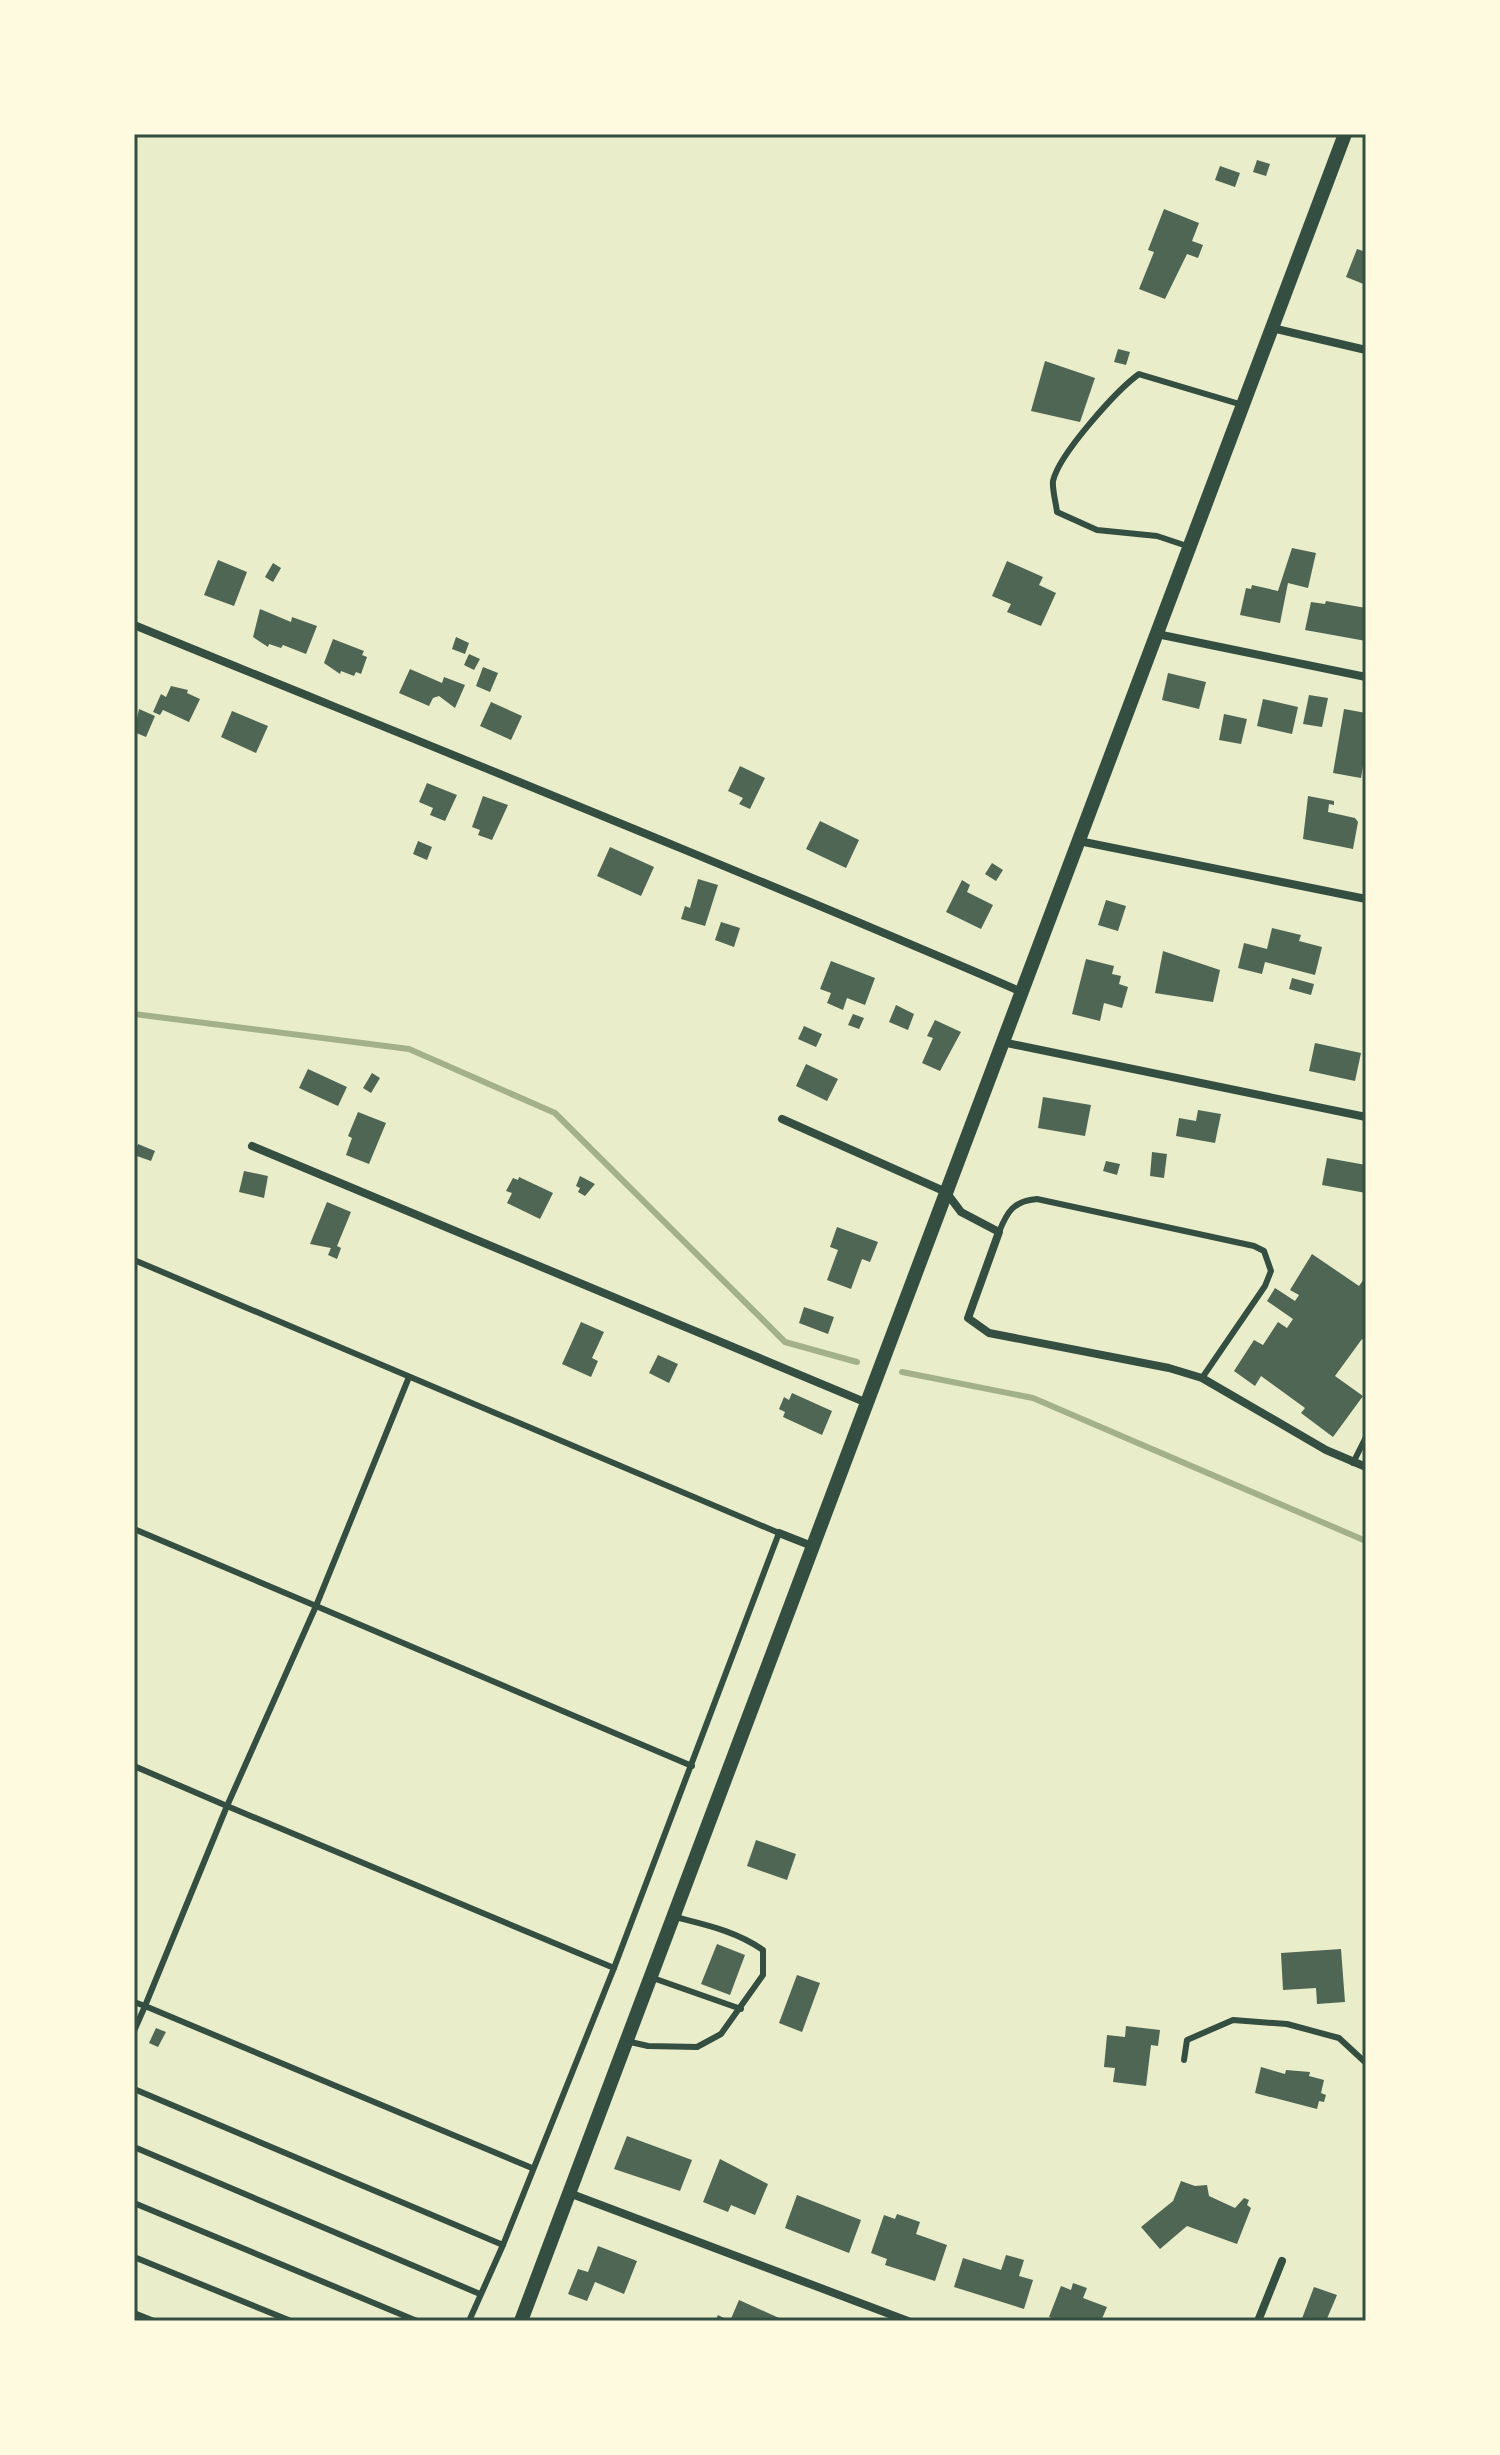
<svg xmlns="http://www.w3.org/2000/svg" width="1500" height="2455" font-family="'PT Sans',sans-serif">
<rect width="100%" height="100%" fill="#e9edc9"/>
<g fill="none" stroke-linecap="round" stroke-linejoin="round">
<g stroke="#a3b18a" stroke-width="6">
<path d="M134,1014L409,1049L555,1113L785,1342L857,1362"/>
<path d="M902,1372L1033,1398L1366,1541"/>
</g>
</g>
<g fill="#4f6655">
<path d="M1257,160L1270,164L1266,176L1253,172Z"/>
<path d="M1220,166L1240,173L1235,187L1215,180Z"/>
<path d="M1164,209L1199,223L1192,241L1203,245L1198,258L1187,254L1165,299L1139,289L1154,252L1148,250Z"/>
<path d="M1357,249L1366,252V285L1346,277Z"/>
<path d="M1118,349L1130,352L1126,365L1114,362Z"/>
<path d="M1045,361L1095,378L1080,422L1031,411Z"/>
<path d="M1292,548L1316,553L1308,588L1288,583L1280,623L1240,615L1246,588L1251,589L1252,585L1278,591Z"/>
<path d="M218,560L247,572L234,606L204,595Z"/>
<path d="M1007,561L1043,577L1039,585L1056,593L1041,626L1007,612L1011,604L992,596Z"/>
<path d="M273,563L281,568L273,582L265,577Z"/>
<path d="M1326,601L1366,608V641L1305,630L1311,602L1325,604Z"/>
<path d="M260,609L291,622L292,617L317,626L306,654L283,645L281,648L269,644L268,647L253,637Z"/>
<path d="M456,637L469,643L465,654L452,649Z"/>
<path d="M333,639L364,651L362,655L367,657L361,674L356,672L354,676L341,671L340,674L324,663Z"/>
<path d="M469,654L480,659L474,670L464,665Z"/>
<path d="M483,667L498,673L490,692L476,686Z"/>
<path d="M410,669L442,683L444,677L465,685L455,708L439,696L433,698L429,706L399,693Z"/>
<path d="M1168,673L1206,682L1199,709L1162,700Z"/>
<path d="M171,686L188,690L187,693L200,699L189,722L163,710L160,715L153,712L161,694L166,697Z"/>
<path d="M1309,695L1328,698L1322,727L1303,724Z"/>
<path d="M1263,699L1298,707L1292,734L1257,726Z"/>
<path d="M491,702L522,716L511,740L480,726Z"/>
<path d="M139,709L155,716L146,737L134,732Z"/>
<path d="M1344,709L1366,713V748L1361,778L1333,773Z"/>
<path d="M232,711L268,726L256,753L221,737Z"/>
<path d="M1224,714L1247,719L1241,744L1219,740Z"/>
<path d="M740,766L765,778L750,809L739,804L743,798L728,791Z"/>
<path d="M427,783L457,795L445,821L430,815L433,808L419,802Z"/>
<path d="M483,796L508,805L492,840L478,835L480,830L472,827Z"/>
<path d="M1308,796L1334,801V805L1329,804L1328,812L1355,818L1358,822L1353,849L1303,839Z"/>
<path d="M820,821L859,840L846,868L806,849Z"/>
<path d="M418,841L432,847L427,860L413,854Z"/>
<path d="M610,847L654,867L641,896L597,876Z"/>
<path d="M992,863L1003,870L996,881L985,874Z"/>
<path d="M698,879L718,885L705,926L681,919L685,906L690,908Z"/>
<path d="M962,880L970,885L967,892L993,905L981,929L946,912Z"/>
<path d="M1106,900L1126,906L1118,931L1098,925Z"/>
<path d="M721,922L740,928L734,947L715,940Z"/>
<path d="M1272,928L1301,935L1299,941L1322,947L1315,975L1265,962L1262,974L1238,968L1244,943L1267,949Z"/>
<path d="M1163,951L1220,970L1213,1002L1155,993Z"/>
<path d="M1086,959L1114,966L1112,974L1121,976L1119,984L1128,987L1122,1008L1104,1003L1100,1021L1072,1014Z"/>
<path d="M831,961L875,978L865,1005L847,998L843,1010L827,1003L831,993L820,989Z"/>
<path d="M1292,978L1314,984L1311,995L1289,989Z"/>
<path d="M896,1005L914,1014L908,1030L889,1022Z"/>
<path d="M853,1014L864,1018L859,1029L848,1025Z"/>
<path d="M935,1020L961,1032L940,1071L922,1063L933,1038L927,1036Z"/>
<path d="M804,1026L822,1034L816,1047L798,1039Z"/>
<path d="M1315,1043L1361,1053L1355,1081L1309,1071Z"/>
<path d="M806,1064L838,1079L827,1101L796,1086Z"/>
<path d="M308,1069L347,1087L338,1106L299,1088Z"/>
<path d="M372,1073L380,1078L371,1093L363,1088Z"/>
<path d="M1043,1097L1091,1105L1085,1136L1038,1128Z"/>
<path d="M1198,1110L1221,1114L1215,1143L1176,1136L1179,1118L1196,1121Z"/>
<path d="M358,1112L386,1123L369,1164L346,1155L352,1138L348,1136Z"/>
<path d="M138,1144L155,1151L151,1161L134,1155Z"/>
<path d="M1152,1152L1167,1154L1164,1178L1150,1176Z"/>
<path d="M1327,1158L1366,1165V1193L1322,1185Z"/>
<path d="M1106,1161L1120,1164L1117,1175L1103,1171Z"/>
<path d="M244,1171L268,1176L264,1198L239,1192Z"/>
<path d="M580,1176L595,1184L585,1196L578,1192L580,1188L576,1186Z"/>
<path d="M519,1177L553,1193L540,1219L507,1203L512,1193L506,1191L513,1178L518,1180Z"/>
<path d="M327,1202L351,1212L337,1246L341,1248L337,1259L328,1255L331,1248L310,1244Z"/>
<path d="M837,1227L878,1242L870,1262L862,1259L851,1289L827,1280L838,1250L830,1247Z"/>
<path d="M1312,1254L1359,1286L1366,1276V1341L1362,1339L1335,1376L1363,1396L1333,1437L1301,1413L1305,1408L1261,1376L1255,1386L1234,1371L1254,1340L1263,1345L1278,1322L1287,1328L1293,1319L1267,1301L1275,1288L1295,1301L1299,1295L1290,1290Z"/>
<path d="M804,1307L834,1317L828,1334L799,1323Z"/>
<path d="M581,1322L604,1332L592,1358L598,1361L591,1377L562,1364Z"/>
<path d="M658,1355L678,1364L669,1383L649,1373Z"/>
<path d="M792,1393L832,1411L822,1435L783,1417L785,1412L779,1409L784,1397L789,1400Z"/>
<path d="M756,1840L796,1854L787,1880L747,1866Z"/>
<path d="M717,1944L745,1955L730,1995L701,1984Z"/>
<path d="M1341,1949L1345,2002L1317,2004L1316,1988L1283,1990L1281,1953Z"/>
<path d="M797,1975L820,1983L802,2032L779,2023Z"/>
<path d="M1126,2026L1160,2030L1158,2046L1151,2045L1146,2086L1113,2082L1115,2068L1104,2067L1107,2035L1125,2037Z"/>
<path d="M156,2028L166,2032L158,2047L149,2043Z"/>
<path d="M1261,2067L1285,2074L1286,2070L1310,2072L1309,2076L1324,2080L1321,2093L1326,2095L1324,2102L1319,2101L1317,2109L1255,2093Z"/>
<path d="M627,2136L692,2160L680,2191L614,2169Z"/>
<path d="M720,2159L768,2184L755,2215L731,2205L728,2212L703,2202Z"/>
<path d="M1181,2181L1195,2186L1207,2185L1209,2196L1235,2208L1244,2198L1249,2200L1247,2205L1251,2208L1237,2244L1187,2226L1160,2249L1141,2227L1173,2201Z"/>
<path d="M797,2195L861,2220L849,2253L785,2228Z"/>
<path d="M897,2214L920,2222L916,2234L947,2245L935,2281L885,2265L887,2259L871,2253L884,2215L895,2219Z"/>
<path d="M598,2246L637,2261L624,2294L595,2282L587,2301L568,2294L578,2269L588,2272Z"/>
<path d="M1006,2255L1024,2260L1019,2276L1033,2280L1024,2309L954,2287L963,2258L1001,2270Z"/>
<path d="M1073,2283L1087,2288L1083,2298L1107,2307L1101,2321H1061L1049,2317L1061,2286L1071,2290Z"/>
<path d="M1314,2287L1337,2295L1326,2321H1301Z"/>
<path d="M739,2300L779,2318L778,2321H715L718,2315L730,2321Z"/>
</g>
<g fill="none" stroke-linecap="round" stroke-linejoin="round">
<g stroke="#344e41" stroke-width="6">
<path d="M1190,547L1157,536L1097,530L1057,512C1056,503 1052,489 1053,481C1059,454 1117,390 1139,374L1243,405"/>
<path d="M999,1232C1007,1212 1013,1201 1037,1199L1254,1246L1264,1251L1271,1271L1265,1286L1202,1378"/>
<path d="M134,1260L779,1533L614,1968L503,2245L134,2089"/>
<path d="M1353,1463L1366,1437"/>
<path d="M134,1529L316,1606L409,1377"/>
<path d="M134,1766L227,1806L145,2006L134,2002"/>
<path d="M614,1968L227,1806L316,1606L692,1766"/>
<path d="M650,1977L741,2009"/>
<path d="M134,2031L145,2006L532,2168"/>
<path d="M626,2041L648,2046L697,2047L721,2034L763,1975V1950C736,1931 706,1925 675,1917"/>
<path d="M1184,2060L1187,2040L1233,2020L1287,2024L1339,2038L1366,2063"/>
<path d="M134,2147L480,2294"/>
<path d="M134,2203L417,2321"/>
<path d="M134,2257L291,2321"/>
<path d="M134,2313L154,2321"/>
<path d="M469,2321L503,2245"/>
</g>
<g stroke="#344e41" stroke-width="8">
<path d="M1272,328L1366,350"/>
<path d="M134,625C430,746 728,865 1022,992"/>
<path d="M1157,634L1366,677"/>
<path d="M1079,841L1366,899"/>
<path d="M1002,1042L1366,1117"/>
<path d="M782,1119L946,1192L961,1212L999,1232L968,1318L989,1333L1169,1368L1202,1378L1326,1450L1366,1467"/>
<path d="M252,1146L867,1403"/>
<path d="M779,1533L812,1546"/>
<path d="M569,2193L908,2321"/>
<path d="M1258,2321L1282,2261"/>
</g>
<path stroke="#344e41" stroke-width="14" d="M521,2321L1345,134"/>
</g>
<rect width="1500" height="2455" fill="none" stroke="#fefae0" stroke-width="272"/>
<rect x="136" y="136" width="1228" height="2183" fill="none" stroke="#344e41" stroke-width="3"/>
</svg>
